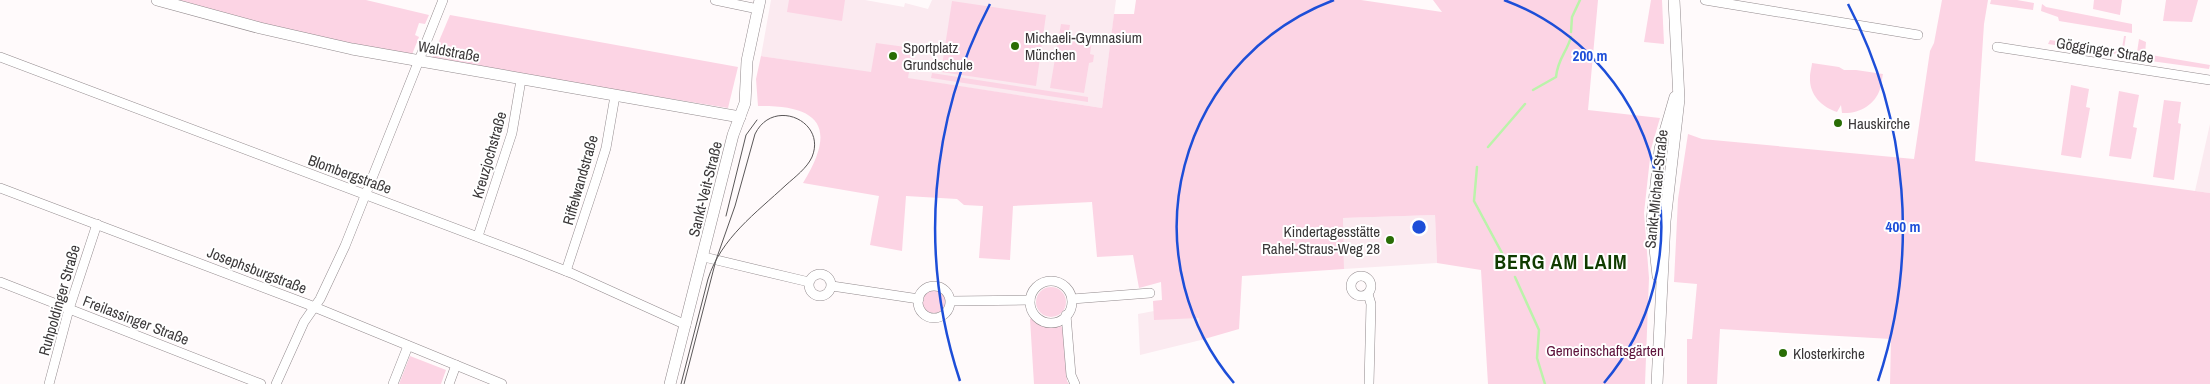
<svg xmlns="http://www.w3.org/2000/svg" width="2210" height="384" font-family="'Archivo Narrow',sans-serif">
<rect width="100%" height="100%" fill="#fffafb"/>
<g fill="#fbeaf0">
<path d="M771,0H865L904,7L905,3L928,9L932,0H1116L1102,108L761,56Z"/>
<path d="M2210,124V193L2195,191Z"/>
<path d="M1435,215L1437,263L1344,269L1343,218Z"/>
<path d="M1198,298L1201,340L1140,355L1138,314L1154,311L1153,301Z"/>
</g>
<g fill="#fcd4e4">
<path d="M178,0H366L429,15L425,24L419,23L415,35L419,37L411,57L261,23Z"/>
<path d="M789,0H845L842,21L787,12Z"/>
<path d="M1136,0H1361L1442,12L1433,0H1598L1588,110L1660,118L1651,149L1644,213L1649,278L1645,384H1488L1481,270L1437,263L1435,215L1343,218L1344,269L1242,276L1239,329L1201,340L1199,318L1154,320L1153,301L1162,300L1161,282L1139,288L1133,255L1097,257L1092,202L1013,206L1010,260L979,258L983,206L964,205L957,199L906,196L902,251L870,245L879,196L803,183C837,128 821,105 758,106L756,79L761,56L871,72L876,43L913,48L908,78L1102,108L1114,14H1134Z"/>
<path d="M1651,0H1662L1664,44L1644,42Z"/>
<path d="M1942,0H1988L1984,24L1975,161L2210,193V384H1890L1891,339L1720,329L1717,384H1687V339H1692L1697,284L1674,282L1678,199L1688,134L1702,139L1914,159L1930,51L1934,43Z"/>
<path d="M1991,0H2017L2034,3L2033,10L1990,4Z"/>
<path d="M2094,0H2122L2120,15L2093,9Z"/>
<path d="M2166,0H2198L2192,22L2163,21Z"/>
<path d="M952,1L1046,15L1036,86L941,72Z"/>
<path d="M2042,4L2046,7L2132,24V33L2059,21L2058,17L2041,11Z"/>
<path d="M450,15L738,67L728,108L431,60Z"/>
<path d="M1061,24L1070,25L1068,37L1092,40L1090,54L1094,55L1093,62L1089,63L1084,93L1050,88Z"/>
<path d="M2124,36H2126L2123,55L2048,44L2050,40L2115,50L2122,48Z"/>
<path d="M2139,39L2146,42L2145,54L2210,65L2209,69L2136,59Z"/>
<path d="M1812,63L1839,67L1844,70H1856L1883,74C1882,77 1882,84 1880,89C1875,105 1859,114 1842,113L1841,105L1837,112C1822,107 1809,95 1810,77C1810,72 1812,66 1812,63Z"/>
<path d="M932,73L1088,97V102L931,78Z"/>
<path d="M2071,85L2089,89L2086,107L2090,108L2081,158L2061,155Z"/>
<path d="M2119,91L2139,95L2133,127L2137,128L2131,159L2109,156Z"/>
<path d="M2164,100L2181,102L2178,123L2181,124L2174,180L2153,177Z"/>
<circle cx="1051" cy="302" r="15"/>
<circle cx="934" cy="301" r="12"/>
<path d="M1033,317C1047,331 1056,321 1064,328L1067,381L1069,384H1034L1030,319Z"/>
<path d="M410,356L446,370L441,384H399Z"/>
</g>
<g fill="none" stroke-linecap="round" stroke-linejoin="round">
<g stroke="#bbf3aa" stroke-width="2.5">
<path d="M1571,32L1572,17L1580,0"/>
<path d="M1533,90L1556,77C1558,58 1566,54 1571,37"/>
<path d="M1488,147L1525,104"/>
<path d="M1477,167L1474,201L1510,268"/>
<path d="M1515,277L1539,330L1537,358L1545,384"/>
</g>
<defs>
<g id="minor">
<path d="M715,0L758,9"/>
<path d="M1705,0L1918,35"/>
<path d="M1997,47L2210,80"/>
<path d="M0,57L523,254L571,273L686,325"/>
<path d="M0,188L307,304L502,384"/>
<path d="M478,236L512,133L521,80"/>
<path d="M704,257L809,282"/>
<path d="M566,271L597,177L606,148L615,96"/>
<circle cx="820" cy="285" r="11"/>
<circle cx="1361" cy="286" r="10"/>
<circle cx="1051" cy="302" r="21"/>
<path d="M0,282L261,384"/>
<path d="M832,286L919,299"/>
<circle cx="934" cy="302" r="16"/>
<path d="M1368,294L1371,304L1369,384"/>
<path d="M1072,299L1150,293"/>
<path d="M951,301L1030,300"/>
<path d="M1066,315L1071,375L1075,384"/>
<path d="M49,384L69,309L97,224"/>
<path d="M276,384L304,322L320,299L345,246L443,0"/>
<path d="M393,384L408,346"/>
<path d="M449,384L456,365"/>
</g>
<g id="tertiary">
<path d="M157,0L260,28L352,49L740,117"/>
<path d="M1658,276L1652,221L1660,149L1675,97"/>
<path d="M670,384L733,135L745,103L747,61L760,0"/>
<path d="M1657,384L1665,221L1679,99L1674,0"/>
</g>
</defs>
<use href="#minor" stroke="#928a8d" stroke-width="10"/>
<use href="#tertiary" stroke="#928a8d" stroke-width="12"/>
<use href="#minor" stroke="#fff" stroke-width="9"/>
<use href="#tertiary" stroke="#fff" stroke-width="11"/>
<g stroke="#5a5758" stroke-width="1">
<path d="M726,216L746,135L757,120"/>
<path d="M681,384L708,279C721,238 756,213 786,185C795,177 807,168 812,157C827,121 773,97 755,134L735,206L716,260L684,384"/>
</g>
</g>
<g fill="none" stroke="#1d4ed8" stroke-width="2.5">
<path d="M1234 383A242 242 0 0 1 1334 0M1504 0A242 242 0 0 1 1604 383"/>
<path d="M960 381A484 484 0 0 1 990 4M1848 4A484 484 0 0 1 1878 381"/>
</g>
<g fill="#296d05" stroke="#fff" stroke-width="2">
<circle cx="1015" cy="46" r="5"/>
<circle cx="893" cy="56" r="5"/>
<circle cx="1838" cy="123" r="5"/>
<circle cx="1390" cy="240" r="5"/>
<circle cx="1783" cy="353" r="5"/>
</g>
<g text-anchor="middle" dominant-baseline="central" stroke-width="4" stroke-linejoin="round" paint-order="stroke">
<g font-size="15" fill="#3b3839" stroke="#fff" text-anchor="start">
<text x="1025" y="37">Michaeli-Gymnasium<tspan x="1025" dy="17">München</tspan></text>
<text x="903" y="47">Sportplatz<tspan x="903" dy="17">Grundschule</tspan></text>
<text x="1848" y="123">Hauskirche</text>
<text x="1380" y="231" text-anchor="end">Kindertagesstätte<tspan x="1380" dy="17">Rahel-Straus-Weg 28</tspan></text>
<text x="1793" y="353">Klosterkirche</text>
</g>
<g font-size="15" fill="#3b3839" stroke="#fff">
<text transform="translate(2105 50) rotate(9)">Gögginger Straße</text>
<text transform="translate(449 51) rotate(10)">Waldstraße</text>
<text transform="translate(489 155) rotate(-74)">Kreuzjochstraße</text>
<text transform="translate(350 174) rotate(20)">Blombergstraße</text>
<text transform="translate(580 180) rotate(-74)">Riffelwandstraße</text>
<text transform="translate(705 189) rotate(-76)">Sankt-Veit-Straße</text>
<text transform="translate(1656 189) rotate(-84)">Sankt-Michael-Straße</text>
<text transform="translate(257 270) rotate(21)">Josephsburgstraße</text>
<text transform="translate(59 300) rotate(-74)">Ruhpoldinger Straße</text>
<text transform="translate(136 320) rotate(21)">Freilassinger Straße</text>
</g>
<g font-size="15" fill="#5d123a" stroke="#fff">
<text x="1605" y="350">Gemeinschaftsgärten</text>
</g>
<g font-size="20" font-weight="bold" letter-spacing="1" fill="#103b00" stroke="#fff">
<text x="1561" y="261">BERG AM LAIM</text>
</g>
</g>
<circle cx="1419" cy="227" r="8" fill="#1d4ed8" stroke="#fff" stroke-width="2.5"/>
<g font-size="15" text-anchor="middle" font-weight="bold" fill="#1d4ed8" stroke="#fff" stroke-width="4" stroke-linejoin="round" paint-order="stroke">
<text x="1590" y="61">200 m</text>
<text x="1903" y="232">400 m</text>
</g>
</svg>
